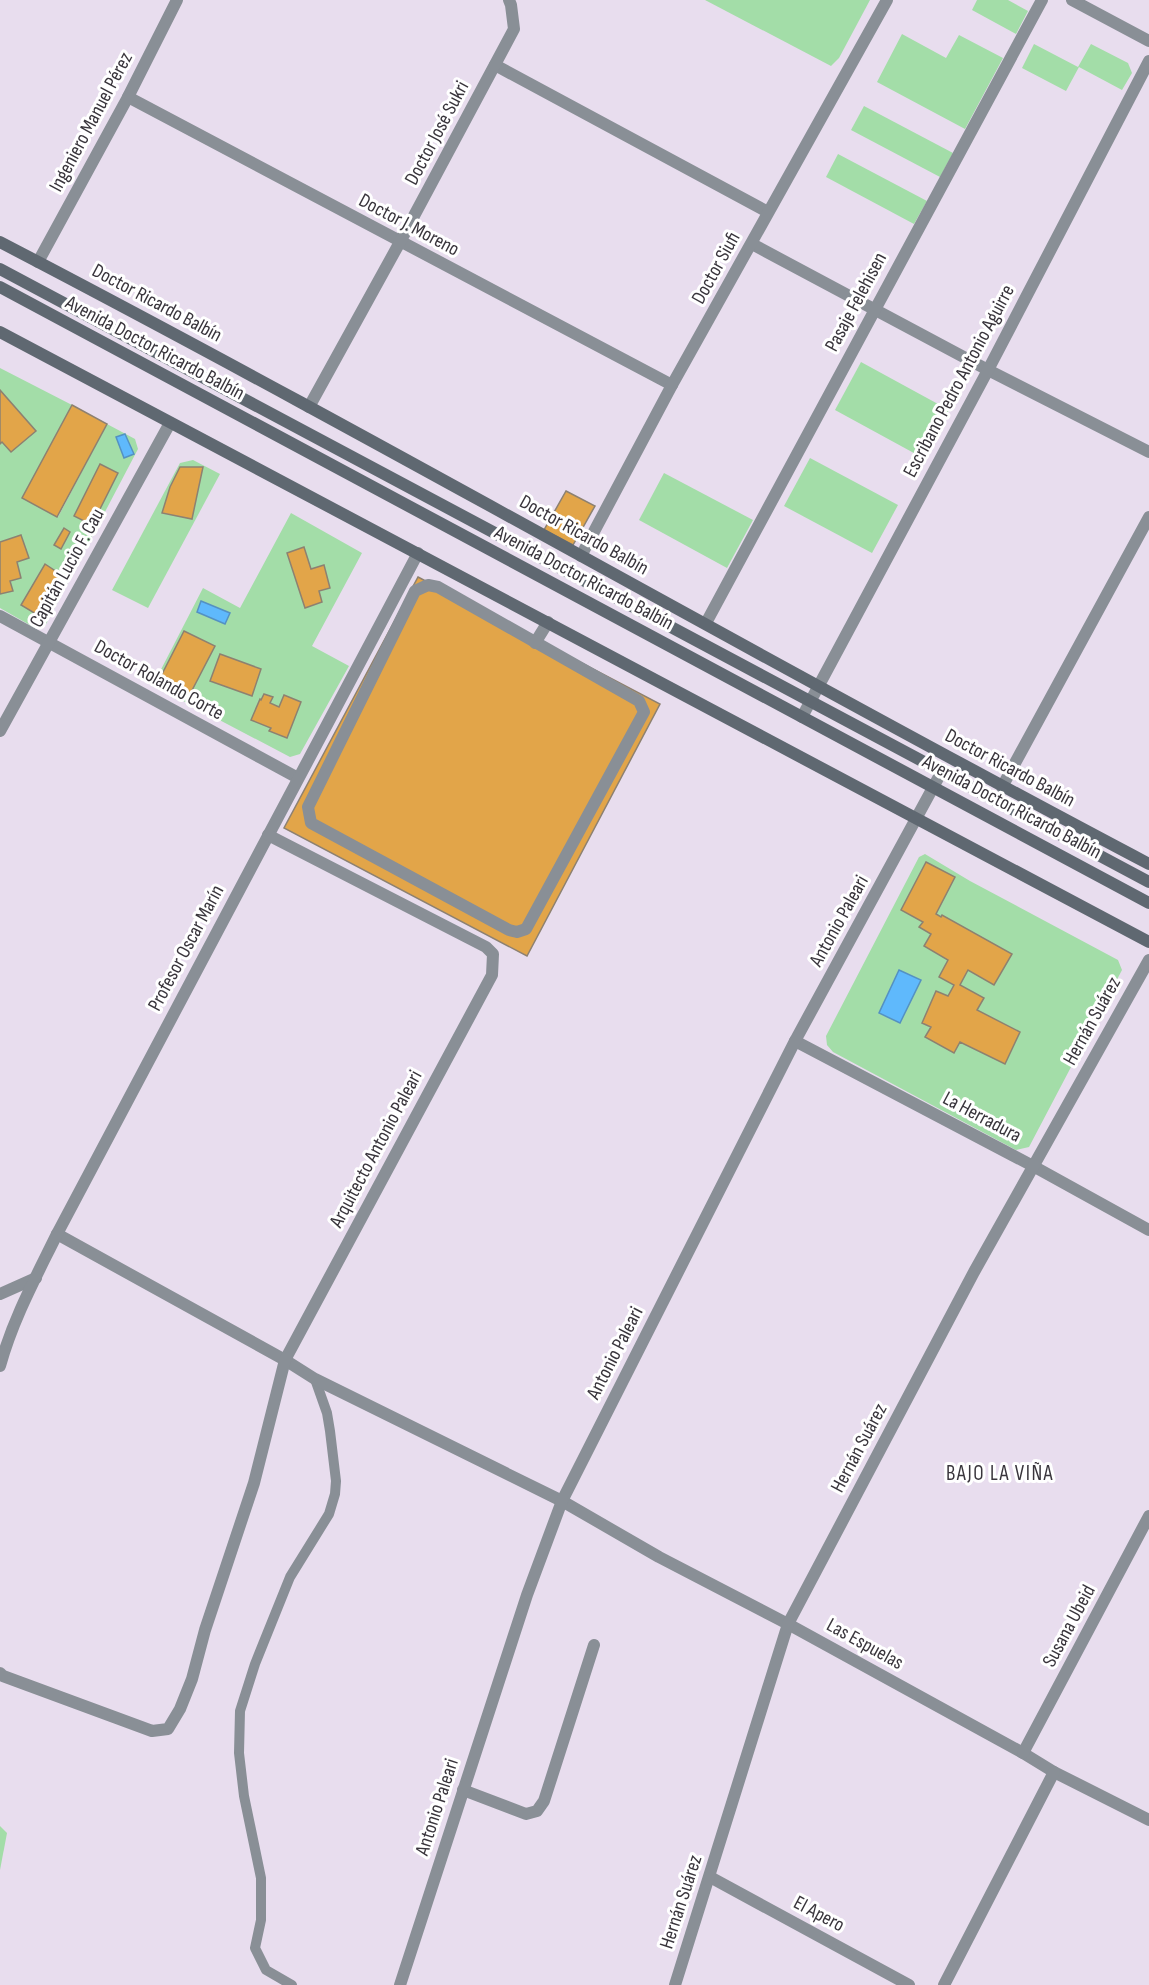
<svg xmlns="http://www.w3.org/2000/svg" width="1149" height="1985" font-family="'Sofia Sans Condensed',sans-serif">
<rect width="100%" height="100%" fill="#e8ddee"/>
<g fill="#a3dda8">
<path d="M705,0H870L839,58L831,66Z"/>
<path d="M977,0H1008L1028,11L1016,34L972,10Z"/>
<path d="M902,34L946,58L959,35L1003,58L965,129L877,82Z"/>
<path d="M1034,44L1078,67L1091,44L1128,63L1132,73L1122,90L1079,67L1066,91L1022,68Z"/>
<path d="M864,106L953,153L940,177L851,130Z"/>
<path d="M838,154L927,201L914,224L826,177Z"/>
<path d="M861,362L949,410L923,458L835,410Z"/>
<path d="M0,368L72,405L22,498L58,517L107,424L135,439L138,449L45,626L35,628L0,608Z"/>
<path d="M810,458L898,505L872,553L784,506Z"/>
<path d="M193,460L220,474L148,608L112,590L180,463Z"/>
<path d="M664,473L753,520L727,568L639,520Z"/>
<path d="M291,513L362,553L312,646L349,666L300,754L290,757L153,685L203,588L240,608Z"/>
<path d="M925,854L970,881L1118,960L1122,970L1029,1147L1016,1150L833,1052L827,1045L826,1036L919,857Z"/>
<path d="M0,1826L7,1833L0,1870Z"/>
</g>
<g fill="#5fb9fc" stroke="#5491c2" stroke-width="1.5">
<path d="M125,434L134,454L124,458L116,437Z"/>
<path d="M201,601L230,613L225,624L197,612Z"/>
<path d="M899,970L921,980L900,1023L879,1013Z"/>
</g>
<g fill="#e2a549" stroke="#8d8171" stroke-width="1.5">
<path d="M0,390L36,431L11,452L2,442L0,444Z"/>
<path d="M72,405L107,424L57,517L22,498Z"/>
<path d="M100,464L118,473L92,525L74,516Z"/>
<path d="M180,467H203L192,519L162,513L170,487Z"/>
<path d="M566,491L595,506L573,545L544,530Z"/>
<path d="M64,528L70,532L61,549L54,545Z"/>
<path d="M21,535L29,558L17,562L21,578L10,581L13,591L0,594V542Z"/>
<path d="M304,547L311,569L324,565L330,588L319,591L322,602L305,608L287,553Z"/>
<path d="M45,564L60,574L36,614L21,605Z"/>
<path d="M418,577L660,704L527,956L284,828Z"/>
<path d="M184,631L215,646L188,698L158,682Z"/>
<path d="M220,654L261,669L252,696L210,681Z"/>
<path d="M264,694L273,697L270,703L279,707L284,695L301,702L287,738L269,731L271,728L251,720L260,699L261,700Z"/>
<path d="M926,862L955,877L936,914L941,917L942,915L1012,954L994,985L968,970L960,985L984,998L977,1010L1020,1032L1005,1064L960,1042L954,1053L925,1037L931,1027L922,1023L936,991L948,996L954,985L939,977L948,960L924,946L931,934L919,927L923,922L901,910Z"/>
</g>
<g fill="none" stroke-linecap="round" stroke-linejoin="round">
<path stroke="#898f96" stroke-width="10" d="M292,1985L266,1970L255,1948L261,1920V1878L244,1796L239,1753L240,1711L255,1664L290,1577L329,1514L335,1494L336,1481L330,1431L327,1413L315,1379"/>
<g stroke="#898f96" stroke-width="12">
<path d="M1072,0L1149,41"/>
<path d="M495,65L768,212"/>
<path d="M128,97L672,385"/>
<path d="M752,244L988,370L1149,452"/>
<path d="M38,262L128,97L177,0"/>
<path d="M309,407L400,242L514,29L511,5L509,0"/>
<path d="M581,556L672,385L887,0"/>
<path d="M428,585L438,587L639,701L644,712L526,929L517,932L509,930L311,823L308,807L415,591Z"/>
<path d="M0,616L298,778"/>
<path d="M706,623L1042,0"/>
<path d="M535,643L548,622"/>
<path d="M802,717L988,370L1149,61"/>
<path d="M0,731L170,423"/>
<path d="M1002,787L1149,517"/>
<path d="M795,1041L1033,1166L1149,1230"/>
<path d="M57,1234L285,1360L315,1379L562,1501L659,1557L788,1624L1023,1753L1054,1772L1149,1820"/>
<path d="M0,1294L36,1278"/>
<path d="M0,1366C13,1319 36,1277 57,1234L418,553"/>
<path d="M0,1673L3,1676L152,1731L168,1729L180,1709L192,1679L205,1630L254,1483L285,1360L492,975L493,954L486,947L268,835"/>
<path d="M1023,1753L1149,1516"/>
<path d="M463,1790L526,1814L537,1811L544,1801L594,1645"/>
<path d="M710,1877L909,1985"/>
<path d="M400,1985L527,1595L562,1501L795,1041L942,771"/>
<path d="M675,1985L788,1624L974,1272L1149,960"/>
<path d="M944,1985L1054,1772"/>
</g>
<g stroke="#5f6871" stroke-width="12">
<path d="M0,242C386,443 763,661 1149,864"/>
<path d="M0,269L1149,882"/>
<path d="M0,287L1149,903"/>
<path d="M0,332L1149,942"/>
</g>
</g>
<g text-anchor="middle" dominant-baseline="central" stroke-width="6" stroke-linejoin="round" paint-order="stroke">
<g font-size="20" fill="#39353c" stroke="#fff">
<text transform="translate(91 122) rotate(-62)">Ingeniero Manuel Pérez</text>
<text transform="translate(437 133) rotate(-62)">Doctor José Sukri</text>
<text transform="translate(409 225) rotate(28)">Doctor J. Moreno</text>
<text transform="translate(716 268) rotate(-61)">Doctor Siufi</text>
<text transform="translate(856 302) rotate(-62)">Pasaje Felehisen</text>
<text transform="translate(157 303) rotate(28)">Doctor Ricardo Balbín</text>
<text transform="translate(155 348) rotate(28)">Avenida Doctor Ricardo Balbín</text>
<text transform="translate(959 381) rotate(-62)">Escribano Pedro Antonio Aguirre</text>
<text transform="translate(584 535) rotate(29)">Doctor Ricardo Balbín</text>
<text transform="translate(67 568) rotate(-61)">Capitán Lucio F. Cau</text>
<text transform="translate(584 578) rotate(28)">Avenida Doctor Ricardo Balbín</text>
<text transform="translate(159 680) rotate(29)">Doctor Rolando Corte</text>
<text transform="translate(1010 768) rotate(28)">Doctor Ricardo Balbín</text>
<text transform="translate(1012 807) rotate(28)">Avenida Doctor Ricardo Balbín</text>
<text transform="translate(839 921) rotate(-61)">Antonio Paleari</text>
<text transform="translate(186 948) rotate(-62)">Profesor Oscar Marín</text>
<text transform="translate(1092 1021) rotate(-61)">Hernán Suárez</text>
<text transform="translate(982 1117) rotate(28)">La Herradura</text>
<text transform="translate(376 1149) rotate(-62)">Arquitecto Antonio Paleari</text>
<text transform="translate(615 1353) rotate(-63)">Antonio Paleari</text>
<text transform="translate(859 1448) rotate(-62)">Hernán Suárez</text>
<text transform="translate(1069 1626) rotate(-62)">Susana Ubeid</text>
<text transform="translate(865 1644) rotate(29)">Las Espuelas</text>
<text transform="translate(437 1807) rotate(-72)">Antonio Paleari</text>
<text transform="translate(681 1902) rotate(-72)">Hernán Suárez</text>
<text transform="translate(819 1914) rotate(28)">El Apero</text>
</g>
<g font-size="21" letter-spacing="1.5" fill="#39353c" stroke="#fff">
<text x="1000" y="1473">BAJO LA VIÑA</text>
</g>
</g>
</svg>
